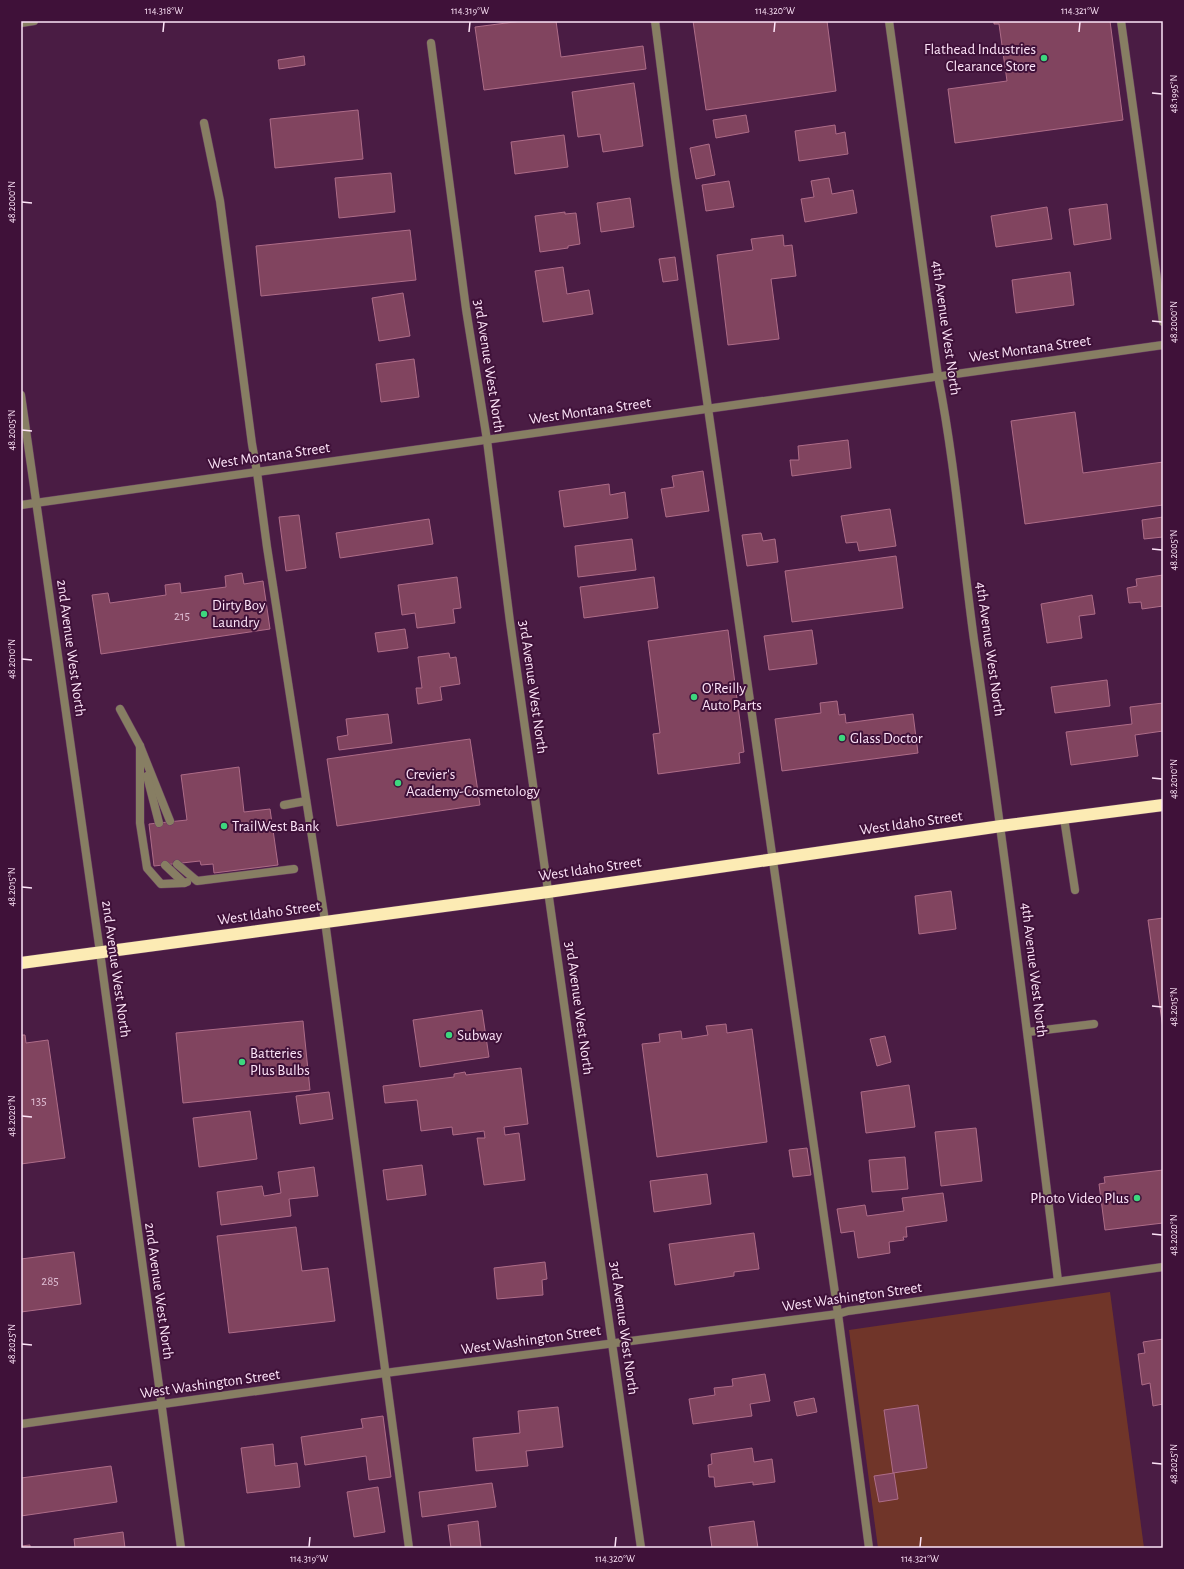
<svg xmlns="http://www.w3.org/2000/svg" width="1184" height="1569" font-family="'Alegreya Sans',sans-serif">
<rect width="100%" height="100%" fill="#4a1c44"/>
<path fill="#703529" d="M1110,1292L1144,1548H878L849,1330Z"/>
<g fill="#81445f" stroke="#ae6c88">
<path d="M522,21H556L561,57L643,46L646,69L484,90L475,27Z"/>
<path d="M693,21H827L836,91L706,110Z"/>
<path d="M994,21H1110L1123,120L955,143L948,89L1007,81L999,24H994Z"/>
<path d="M304,56L305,65L279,69L278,60Z"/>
<path d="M634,83L643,146L603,152L600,134L578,137L572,92Z"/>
<path d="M358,110L363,159L275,168L270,119Z"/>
<path d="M746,115L749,132L716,138L713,120Z"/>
<path d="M835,125L836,134L845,132L848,154L799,161L795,131Z"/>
<path d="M564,135L568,167L515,174L511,142Z"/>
<path d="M709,144L715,175L696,179L690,148Z"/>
<path d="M391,173L395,212L339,218L335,178Z"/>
<path d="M829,178L832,194L853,190L857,213L805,222L801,199L814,197L811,181Z"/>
<path d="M729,181L734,207L706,211L702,185Z"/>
<path d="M630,198L634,227L601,232L597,203Z"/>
<path d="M1107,204L1111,239L1074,245L1069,209Z"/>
<path d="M1047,207L1052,239L996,247L991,216Z"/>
<path d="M565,212V214L576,213L580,244L568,246V248L540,252L535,216Z"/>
<path d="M410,230L416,280L261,296L256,246Z"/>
<path d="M783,235L784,246L792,245L796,276L771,279L779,339L728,345L717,255L753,250L751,239Z"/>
<path d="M675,257L678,280L663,282L659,259Z"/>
<path d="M563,267L567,294L589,290L593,314L543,322L535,271Z"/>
<path d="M1070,272L1074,305L1016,313L1012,280Z"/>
<path d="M403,293L410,336L379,341L372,298Z"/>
<path d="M414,359L419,397L381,402L376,364Z"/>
<path d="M1075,412L1083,473L1163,462V505L1025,524L1011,421Z"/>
<path d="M848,440L851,468L792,476L790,460H799L798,446Z"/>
<path d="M703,471L709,511L666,517L661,489L674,487L672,476Z"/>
<path d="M609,484L610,495L625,492L628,518L564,527L559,491Z"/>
<path d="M890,509L896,546L859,551L857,542L846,543L841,516Z"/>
<path d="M299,515L306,568L286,571L279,517Z"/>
<path d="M1163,517V537L1144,539L1142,520Z"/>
<path d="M429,519L433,544L340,558L336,533Z"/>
<path d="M761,533L763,541L775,539L778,562L747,566L742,535Z"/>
<path d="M632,539L636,570L578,577L575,546Z"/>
<path d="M896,556L903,608L792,622L785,571Z"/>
<path d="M242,573L244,584L263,581L270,629L101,654L92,595L108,593L110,603L166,595L165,585L180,583L181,593L226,587L225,576Z"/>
<path d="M1163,575V606L1142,609L1141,602L1129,603L1127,588L1137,586L1136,579Z"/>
<path d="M457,577L461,608L453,609L455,623L417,628L415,613L402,615L398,585Z"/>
<path d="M654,577L658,608L584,618L580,587Z"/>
<path d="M1092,595L1095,614L1079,616L1082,638L1047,643L1041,604Z"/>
<path d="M405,629L408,648L378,652L375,633Z"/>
<path d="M728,630L744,752L739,753L740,763L658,774L653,734L660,733L648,641Z"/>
<path d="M812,630L817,664L769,670L764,636Z"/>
<path d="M449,653L450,658L456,657L460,684L440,687L442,700L418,704L416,688H422L418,657Z"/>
<path d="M1107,680L1110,706L1055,713L1051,687Z"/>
<path d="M837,701L839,715L845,714L846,723L913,714L918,753L782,771L775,719L821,713L820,703Z"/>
<path d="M1163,703V731L1135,735L1138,756L1071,765L1066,732L1132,724L1130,707Z"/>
<path d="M388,714L392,743L339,750L337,737L348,735L346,719Z"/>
<path d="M470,739L480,805L337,826L327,759Z"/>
<path d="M239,767L244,812L270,809L278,865L214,873L213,864L201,865L200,861L154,866L149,824L187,820L181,775Z"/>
<path d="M951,891L956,929L919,934L915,896Z"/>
<path d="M1163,918V1029L1148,920Z"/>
<path d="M482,1010L489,1057L420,1067L413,1020Z"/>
<path d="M303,1021L310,1090L183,1103L176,1033Z"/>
<path d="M726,1024L727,1033L752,1029L767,1142L657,1157L642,1044L660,1042L659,1034L681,1031L682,1039L708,1035L706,1026Z"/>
<path d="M21,1035H25L26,1043L48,1040L65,1158L21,1164Z"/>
<path d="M885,1036L891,1062L877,1066L870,1039Z"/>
<path d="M521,1068L528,1124L504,1127L505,1135L519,1133L525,1180L484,1185L477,1138H485L484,1131L453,1135L452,1127L421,1131L417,1100L385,1103L383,1086L454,1077V1074L465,1072L466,1075Z"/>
<path d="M909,1085L915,1127L866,1133L861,1092Z"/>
<path d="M329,1092L333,1119L300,1124L296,1096Z"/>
<path d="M250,1111L257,1159L199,1167L193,1118Z"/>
<path d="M976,1128L982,1181L941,1186L935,1132Z"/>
<path d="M807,1148L811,1175L793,1177L789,1150Z"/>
<path d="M905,1157L908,1189L872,1192L869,1160Z"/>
<path d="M422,1165L426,1195L387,1200L383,1170Z"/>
<path d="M314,1167L318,1196L289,1199L291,1216L221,1225L217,1192L262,1186L264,1196L281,1193L278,1172Z"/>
<path d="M1163,1170V1223L1105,1230L1099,1184L1105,1183L1104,1177Z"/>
<path d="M707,1174L711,1204L654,1212L650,1181Z"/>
<path d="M943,1193L947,1221L906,1227L907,1237H903L904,1240L889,1242L890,1253L858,1258L854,1231L841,1233L837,1209L865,1205L867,1216L904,1211L902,1198Z"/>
<path d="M296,1227L302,1271L328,1268L335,1321L229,1333L217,1236Z"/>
<path d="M754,1233L759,1269L734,1272V1276L675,1285L669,1244Z"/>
<path d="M74,1252L81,1304L21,1312V1259Z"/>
<path d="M545,1262L547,1279L542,1280L543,1295L497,1299L494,1268Z"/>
<path d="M1163,1339V1404L1153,1406L1150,1383L1142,1385L1138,1354L1145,1353L1143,1342Z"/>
<path d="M765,1374L770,1401L750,1404L752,1416L693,1424L689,1399L715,1395L714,1388L733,1386L732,1379Z"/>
<path d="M814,1398L817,1412L797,1416L794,1402Z"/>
<path d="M918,1405L927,1468L893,1473L884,1410Z"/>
<path d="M558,1407L563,1447L526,1451L528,1466L476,1471L473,1438L520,1433L518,1411Z"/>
<path d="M383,1416L391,1477L369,1480L366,1456L305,1465L301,1437L363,1428L361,1419Z"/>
<path d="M273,1444L275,1466L297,1463L300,1487L247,1493L241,1448Z"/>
<path d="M752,1448L754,1462L772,1459L775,1482L753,1485V1482L715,1487L714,1477H709L708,1465L712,1464L711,1454Z"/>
<path d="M111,1466L117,1502L21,1516V1478Z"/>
<path d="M894,1473L898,1499L879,1502L874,1476Z"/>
<path d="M492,1483L496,1507L422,1517L419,1492Z"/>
<path d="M378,1487L385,1532L354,1537L347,1492Z"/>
<path d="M478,1521L481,1548H451L448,1525Z"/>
<path d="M754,1521L758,1548H712L709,1527Z"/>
<path d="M123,1532L125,1548H75L74,1539Z"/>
<path d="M30,1545V1548H21V1546Z"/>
</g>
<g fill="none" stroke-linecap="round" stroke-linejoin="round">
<defs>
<g id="lane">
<path d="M655,21L675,178L838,1314L869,1548"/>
<path d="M1121,21L1163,322"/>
<path d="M21,23L34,21"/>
<path d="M204,123L220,201L252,444L257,472L267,547L325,921L409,1548"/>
<path d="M120,709L140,746L170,821"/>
<path d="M140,746V823L147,868L161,884L184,883"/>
<path d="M147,776L159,823"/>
<path d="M284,805L306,801"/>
<path d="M1064,818L1075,890"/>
<path d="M177,864L197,881L294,869"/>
<path d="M165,865L184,883L187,882"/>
<path d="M1028,1032L1094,1024"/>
</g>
<g id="street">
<path d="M889,21L938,376C955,463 962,552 974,640C1005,853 1032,1067 1058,1281"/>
<path d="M431,43L466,309L487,440L510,622L641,1548"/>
<path d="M21,395L100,952L181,1548"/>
<path d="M21,505L1163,345"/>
<path d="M21,1424L385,1373L838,1314L848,1311L1163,1267"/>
</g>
<path id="highway" d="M21,963L548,892L1001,826L1163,805"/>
</defs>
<use href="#lane" stroke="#673c61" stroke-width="9"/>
<use href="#street" stroke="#673c61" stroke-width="9"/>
<use href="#highway" stroke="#673c61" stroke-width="13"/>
<use href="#lane" stroke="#877e63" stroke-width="8"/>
<use href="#street" stroke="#877e63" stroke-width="8"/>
<use href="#highway" stroke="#fcebb4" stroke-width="12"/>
</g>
<path fill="none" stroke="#fde4f8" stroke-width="1.5" d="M163,32L164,22M469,32L470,22M774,32L775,22M1079,32L1080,22M1152,93L1162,94M22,202L32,203M1152,321L1162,322M22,430L32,431M1152,549L1162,550M22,659L32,660M1152,778L1162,779M22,887L32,888M1152,1006L1162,1007M22,1116L32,1117M1152,1234L1162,1235M22,1344L32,1345M1152,1463L1162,1464M309,1547L310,1537M615,1547L616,1537M920,1547L921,1537"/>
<g fill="#3dd77e" stroke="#3f1139" stroke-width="1.5">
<circle cx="1044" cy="58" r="4"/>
<circle cx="204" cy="614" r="4"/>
<circle cx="694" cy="697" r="4"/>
<circle cx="842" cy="738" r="4"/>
<circle cx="398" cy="783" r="4"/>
<circle cx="224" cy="826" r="4"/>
<circle cx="449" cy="1035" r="4"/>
<circle cx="242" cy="1062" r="4"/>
<circle cx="1137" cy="1198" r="4"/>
</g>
<g text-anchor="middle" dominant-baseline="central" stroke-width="4" stroke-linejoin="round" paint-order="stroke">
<g font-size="13" fill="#debcd2">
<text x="182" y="616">215</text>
<text x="39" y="1101">135</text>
<text x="50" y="1281">285</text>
</g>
<g font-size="15" fill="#fde4f8" stroke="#3f1139" text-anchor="start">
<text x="1036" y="49" text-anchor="end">Flathead Industries<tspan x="1036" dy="17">Clearance Store</tspan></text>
<text x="212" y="605">Dirty Boy<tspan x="212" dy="17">Laundry</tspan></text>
<text x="702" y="688">O'Reilly<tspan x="702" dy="17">Auto Parts</tspan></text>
<text x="850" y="738">Glass Doctor</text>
<text x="406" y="774">Crevier's<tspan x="406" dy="17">Academy-Cosmetology</tspan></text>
<text x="232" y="826">TrailWest Bank</text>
<text x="457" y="1035">Subway</text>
<text x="250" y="1053">Batteries<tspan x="250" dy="17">Plus Bulbs</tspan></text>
<text x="1129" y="1198" text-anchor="end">Photo Video Plus</text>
</g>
<g font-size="15" fill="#fde4f8" stroke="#3f1139">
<text transform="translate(946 328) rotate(82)">4th Avenue West North</text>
<text transform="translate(1030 349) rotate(-8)">West Montana Street</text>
<text transform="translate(489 366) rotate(81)">3rd Avenue West North</text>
<text transform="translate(590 411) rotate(-8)">West Montana Street</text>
<text transform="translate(269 456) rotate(-8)">West Montana Street</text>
<text transform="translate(71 648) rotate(82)">2nd Avenue West North</text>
<text transform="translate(990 649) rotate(82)">4th Avenue West North</text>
<text transform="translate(533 687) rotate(82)">3rd Avenue West North</text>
<text transform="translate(911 823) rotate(-8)">West Idaho Street</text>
<text transform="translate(590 869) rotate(-8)">West Idaho Street</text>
<text transform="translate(269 913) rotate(-8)">West Idaho Street</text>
<text transform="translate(116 969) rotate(82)">2nd Avenue West North</text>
<text transform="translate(1034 970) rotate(83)">4th Avenue West North</text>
<text transform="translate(579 1008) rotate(82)">3rd Avenue West North</text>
<text transform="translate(159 1291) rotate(82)">2nd Avenue West North</text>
<text transform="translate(852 1297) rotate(-8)">West Washington Street</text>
<text transform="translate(624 1328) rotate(82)">3rd Avenue West North</text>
<text transform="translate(531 1340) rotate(-8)">West Washington Street</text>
<text transform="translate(210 1384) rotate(-8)">West Washington Street</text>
</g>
</g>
<rect width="1184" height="1569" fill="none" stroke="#3f1139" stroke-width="44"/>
<rect x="22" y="22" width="1140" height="1525" fill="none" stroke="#fde4f8" stroke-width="1.5"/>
<g font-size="10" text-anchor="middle" fill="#fde4f8">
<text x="164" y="14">114.318°W</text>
<text x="470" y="14">114.319°W</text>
<text x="775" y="14">114.320°W</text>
<text x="1080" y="14">114.321°W</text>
<text transform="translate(1173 94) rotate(-90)" y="4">48.1995°N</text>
<text transform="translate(11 202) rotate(-90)" y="4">48.2000°N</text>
<text transform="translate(1173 322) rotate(-90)" y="4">48.2000°N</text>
<text transform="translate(11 430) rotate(-90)" y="4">48.2005°N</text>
<text transform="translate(1173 550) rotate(-90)" y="4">48.2005°N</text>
<text transform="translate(11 659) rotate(-90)" y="4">48.2010°N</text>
<text transform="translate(1173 779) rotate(-90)" y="4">48.2010°N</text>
<text transform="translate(11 887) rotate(-90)" y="4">48.2015°N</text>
<text transform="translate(1173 1007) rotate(-90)" y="4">48.2015°N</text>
<text transform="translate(11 1116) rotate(-90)" y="4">48.2020°N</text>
<text transform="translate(1173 1235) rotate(-90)" y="4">48.2020°N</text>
<text transform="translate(11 1344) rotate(-90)" y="4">48.2025°N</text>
<text transform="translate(1173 1464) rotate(-90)" y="4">48.2025°N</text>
<text x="309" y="1562">114.319°W</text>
<text x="615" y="1562">114.320°W</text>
<text x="920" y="1562">114.321°W</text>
</g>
</svg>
